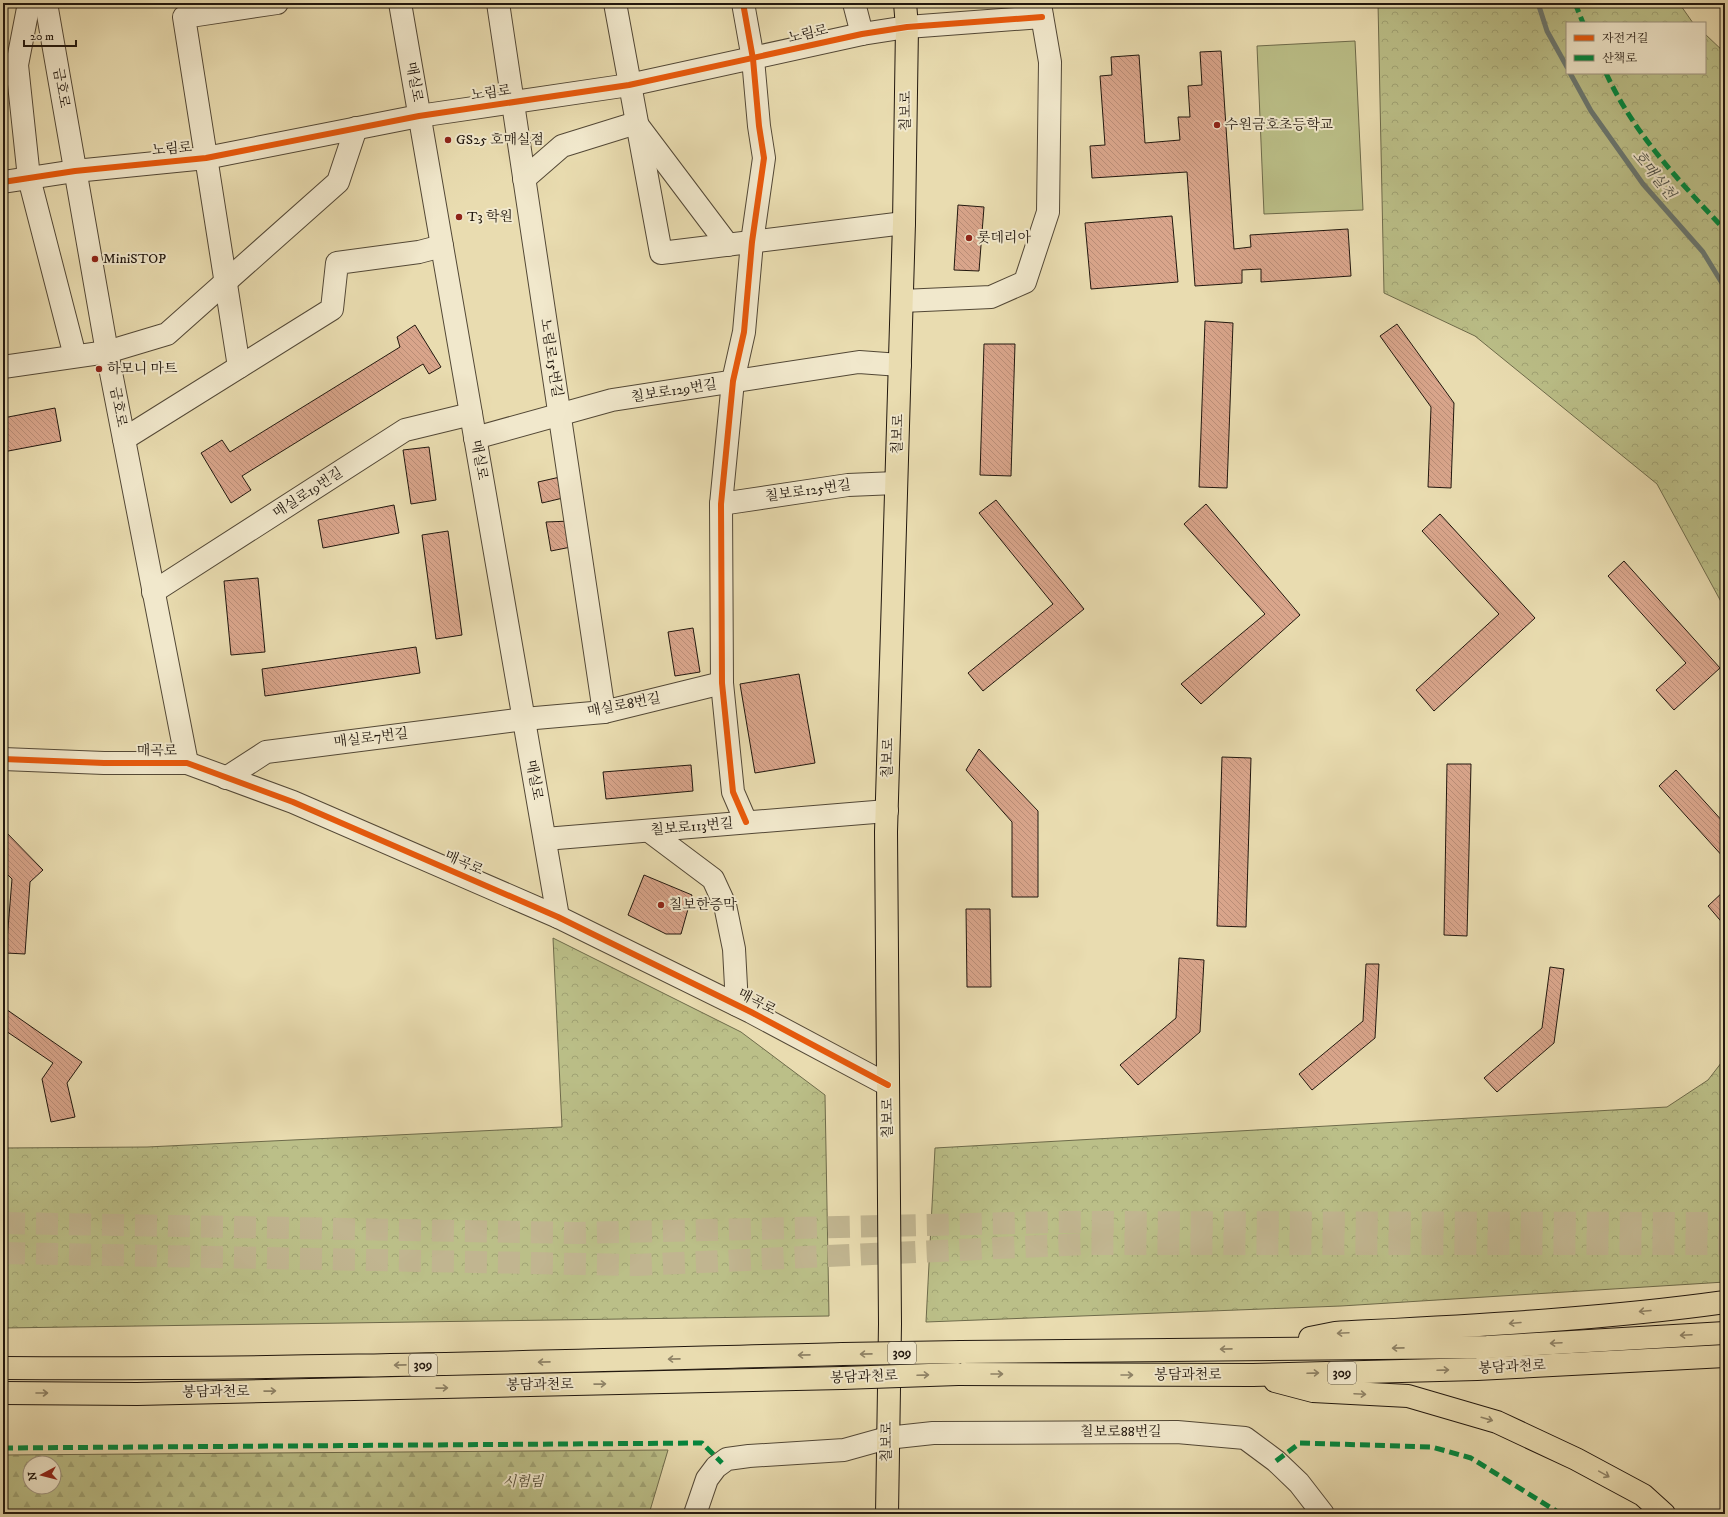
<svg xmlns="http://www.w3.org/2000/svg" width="1728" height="1517" font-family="'IM FELL DW Pica','Noto Serif KR',serif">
<defs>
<pattern id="forest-firs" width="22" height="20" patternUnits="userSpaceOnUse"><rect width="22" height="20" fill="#bbbf88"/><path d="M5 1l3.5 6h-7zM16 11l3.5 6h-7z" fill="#a0a374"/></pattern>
<pattern id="park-crowns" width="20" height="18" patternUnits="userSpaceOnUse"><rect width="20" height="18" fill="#bbbf88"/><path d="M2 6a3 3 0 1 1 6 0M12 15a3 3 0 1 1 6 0" fill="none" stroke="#a0a374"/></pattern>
<pattern id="building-back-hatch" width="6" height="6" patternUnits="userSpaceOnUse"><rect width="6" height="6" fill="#d9a58b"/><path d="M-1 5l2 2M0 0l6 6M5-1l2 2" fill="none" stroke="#ba8d77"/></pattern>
</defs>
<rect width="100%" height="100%" fill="#e9dcb0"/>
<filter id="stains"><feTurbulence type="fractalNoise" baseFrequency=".005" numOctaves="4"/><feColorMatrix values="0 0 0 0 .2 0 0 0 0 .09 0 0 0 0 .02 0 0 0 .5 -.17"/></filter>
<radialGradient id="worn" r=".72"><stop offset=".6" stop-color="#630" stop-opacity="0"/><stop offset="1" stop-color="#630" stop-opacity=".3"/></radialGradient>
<path fill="#bbbf88" stroke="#6e6b4b" d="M1355,41L1363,210L1264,214L1257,46Z"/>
<path fill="url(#forest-firs)" stroke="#6e6b4b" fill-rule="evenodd" d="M668,1450L649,1514H3V1455ZM30,1463H54V1487H30Z"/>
<g fill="url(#park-crowns)" stroke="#6e6b4b">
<path d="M1378,3H1679L1693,23H1567V73H1705V34L1725,53V609L1657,484L1475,336L1384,293Z"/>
<path d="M553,938L741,1032L825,1095L829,1316L3,1328V1148L147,1147L562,1127Z"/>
<path d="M1725,1058V1282L1341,1306L926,1322L935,1148L1667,1107L1708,1080Z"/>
</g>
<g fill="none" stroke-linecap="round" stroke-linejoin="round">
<g stroke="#6a7872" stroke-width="5">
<path d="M1538,3L1547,31L1567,67"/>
<path d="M1570,73L1591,111L1643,184L1703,252L1725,288"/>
</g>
</g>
<g fill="url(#building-back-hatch)" stroke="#21170e">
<path d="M1221,51L1234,249L1251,247L1250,235L1348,229L1351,276L1261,282V269L1242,270V283L1195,286L1187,172L1092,178L1090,146L1105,145L1100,76L1112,75L1111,57L1139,55L1145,143L1180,140L1178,117H1190L1188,86L1202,85L1200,52Z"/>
<path d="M958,205L984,207L979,271L954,270Z"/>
<path d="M1172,216L1178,282L1091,289L1085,223Z"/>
<path d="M1205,321L1233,323L1227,488L1199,487Z"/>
<path d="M1397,324L1454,403L1451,488L1428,487L1431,407L1380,336Z"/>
<path d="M415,325L441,367L429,374L423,364L242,476L251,490L231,503L201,453L222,440L230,452L400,347L397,337Z"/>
<path d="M984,344H1015L1011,476L980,475Z"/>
<path d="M55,408L61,441L3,452V418Z"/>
<path d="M429,447L436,500L411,504L403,450Z"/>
<path d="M560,477L563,498L542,503L538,482Z"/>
<path d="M996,500L1084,609L983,691L968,673L1053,604L979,513Z"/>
<path d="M1206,504L1300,615L1201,704L1181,684L1265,614L1184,524Z"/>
<path d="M394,505L399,533L323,548L318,520Z"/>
<path d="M1440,514L1535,618L1434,711L1416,690L1499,614L1422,531Z"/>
<path d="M571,521L576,546L551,551L546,522Z"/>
<path d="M448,531L462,635L436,639L422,535Z"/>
<path d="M1624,561L1720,668L1674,710L1656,690L1686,663L1608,576Z"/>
<path d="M258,578L265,652L231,655L224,581Z"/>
<path d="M693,628L700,672L675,676L668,632Z"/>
<path d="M416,647L420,673L265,696L262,669Z"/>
<path d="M799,674L815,763L755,773L740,684Z"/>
<path d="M979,749L1038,811V897H1012V822L966,770Z"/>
<path d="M1222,757L1251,758L1246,927L1217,926Z"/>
<path d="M1447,764H1471L1467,936L1444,935Z"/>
<path d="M691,765L693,791L606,799L603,772Z"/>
<path d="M1676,770L1725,824V859L1659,786Z"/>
<path d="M3,829L43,870L30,882L25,954L6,953L12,879L3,870Z"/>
<path d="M644,875L692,895L681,934H666L628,915Z"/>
<path d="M1725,890V926L1708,906Z"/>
<path d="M966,909H990L991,987H967Z"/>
<path d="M1179,958L1204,960L1200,1032L1138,1085L1120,1065L1176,1018Z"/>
<path d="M1366,964H1379L1375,1038L1312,1090L1299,1074L1363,1021Z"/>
<path d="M1550,967L1564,969L1554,1043L1497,1092L1484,1078L1542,1028Z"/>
<path d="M3,1007L82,1062L67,1083L75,1117L51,1122L42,1079L53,1063L3,1029Z"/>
</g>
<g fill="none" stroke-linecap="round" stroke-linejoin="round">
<g stroke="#c1b590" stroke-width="22" stroke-dasharray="22 11" stroke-linecap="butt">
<path d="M3,1223L577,1233L1054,1222L1725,1223"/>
<path d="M3,1253L636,1265L1086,1244H1725"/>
</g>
<defs>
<g id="minor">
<path d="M29,3L17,65L29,178L75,356"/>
<path d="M46,3L107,352L187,763"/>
<path d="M400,3L558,917"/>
<path d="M498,3L604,712"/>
<path d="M615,3L661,253L904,223"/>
<path d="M743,3L753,59L759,126L764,158L752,242L744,332L733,381L721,504L722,683L733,792L746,822"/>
<path d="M854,3L862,34"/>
<path d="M524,179L562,146L636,123L728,245"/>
<path d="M3,182L75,171L206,158L419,116L629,85L862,34L907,27L1042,17"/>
<path d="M902,301L991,297L1025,282L1048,212L1050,62L1040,4"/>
<path d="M3,367L107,352L167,334L338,182L356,128"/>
<path d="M239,367L184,17L277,3"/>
<path d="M475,438L612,400L859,362L900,365"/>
<path d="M124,439L332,309L337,263L419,252L442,246"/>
<path d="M721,504L848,485L896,483"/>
<path d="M153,592L405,430L471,414"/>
<path d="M3,759L104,763H187L293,802L558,917L751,1012L888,1085"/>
<path d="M226,778L266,752L524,719L604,712L722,683"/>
<path d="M649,831L713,879L725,905L734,949L737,1005"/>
<path d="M545,839L887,811"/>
<path d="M695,1514L707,1479L716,1467L727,1459L749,1456L844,1450L887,1438L933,1433L1177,1432L1245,1438L1276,1461L1299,1483L1323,1514"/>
</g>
<path id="major" d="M887,1514L890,1324L886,832L904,223L907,27L905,3"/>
<g id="highway">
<path d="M1310,1338L1335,1333C1465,1326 1596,1320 1725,1302"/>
<path d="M961,1352L1487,1347L1725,1333"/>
<path d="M3,1368C283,1370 563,1361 843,1354"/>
<path d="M958,1374L1253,1375L1477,1369L1725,1356"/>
<path d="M1275,1381L1313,1391L1408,1396L1497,1422L1576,1459L1643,1495L1664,1514"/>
<path d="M3,1393L137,1394L842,1378"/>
</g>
</defs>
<use href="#minor" stroke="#534836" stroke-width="24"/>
<use href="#major" stroke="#21170e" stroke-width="24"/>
<use href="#highway" stroke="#21170e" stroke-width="24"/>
<use href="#minor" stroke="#f1e8cc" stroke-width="22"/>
<use href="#major" stroke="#e9dcb0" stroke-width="22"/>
<use href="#highway" stroke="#e9dcb0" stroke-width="22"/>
<defs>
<g id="highway-bridge">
<path d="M843,1354L961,1352"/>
<path d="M842,1378L958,1374"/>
</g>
</defs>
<use href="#highway-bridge" stroke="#21170e" stroke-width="24" stroke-linecap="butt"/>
<use href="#highway-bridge" stroke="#e9dcb0" stroke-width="22"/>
<g stroke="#00873e" stroke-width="5" stroke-dasharray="10 5" stroke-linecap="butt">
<path d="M1575,3L1583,23"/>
<path d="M1606,73C1634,134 1680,182 1725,230"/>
<path d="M3,1448L702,1443L722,1463"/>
<path d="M1276,1461L1300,1443L1432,1447L1471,1458L1561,1514"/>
</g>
<defs>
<g id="cycleway">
<path d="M743,3L753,59L759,126L764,158L752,242L744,332L733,381L721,504L722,683L733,792L746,822"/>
<path d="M3,182L75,171L206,158L419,116L629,85L862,34L907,27L1042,17"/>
<path d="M3,759L104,763H187L293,802L558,917L751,1012L888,1085"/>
</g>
</defs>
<use href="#cycleway" stroke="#f1e8cc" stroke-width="8"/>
<use href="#cycleway" stroke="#e8590c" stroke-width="6"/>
</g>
<defs><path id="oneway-shaft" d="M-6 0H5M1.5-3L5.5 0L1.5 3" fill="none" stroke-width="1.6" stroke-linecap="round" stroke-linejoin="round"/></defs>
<g stroke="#8f8367">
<use href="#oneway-shaft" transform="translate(1645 1311) rotate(175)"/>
<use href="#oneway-shaft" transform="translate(1515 1323) rotate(175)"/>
<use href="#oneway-shaft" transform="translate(1343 1333) rotate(177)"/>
<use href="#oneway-shaft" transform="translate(1686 1335) rotate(177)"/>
<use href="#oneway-shaft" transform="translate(1556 1343) rotate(177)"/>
<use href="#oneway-shaft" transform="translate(1398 1348) rotate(179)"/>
<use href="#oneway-shaft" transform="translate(1226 1349) rotate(179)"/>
<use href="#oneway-shaft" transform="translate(866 1354) rotate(179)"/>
<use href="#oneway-shaft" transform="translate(804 1355) rotate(179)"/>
<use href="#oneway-shaft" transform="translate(674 1359) rotate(179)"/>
<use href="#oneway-shaft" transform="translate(544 1362) rotate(179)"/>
<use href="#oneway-shaft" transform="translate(400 1365) rotate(179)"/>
<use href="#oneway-shaft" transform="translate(1443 1370) rotate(-2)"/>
<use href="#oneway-shaft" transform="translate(1313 1373) rotate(-2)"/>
<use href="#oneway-shaft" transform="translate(997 1374)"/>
<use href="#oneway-shaft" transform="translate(923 1375) rotate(-2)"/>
<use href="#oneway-shaft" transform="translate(1127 1375)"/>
<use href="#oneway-shaft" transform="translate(600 1384) rotate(-1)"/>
<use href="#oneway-shaft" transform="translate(442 1388) rotate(-1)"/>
<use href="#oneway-shaft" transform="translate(270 1391) rotate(-1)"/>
<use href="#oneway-shaft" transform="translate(42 1393)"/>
<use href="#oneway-shaft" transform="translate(1360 1394) rotate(3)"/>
<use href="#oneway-shaft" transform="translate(1487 1419) rotate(16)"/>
<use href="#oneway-shaft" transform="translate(1604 1474) rotate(29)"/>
</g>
<g fill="#8f2418" stroke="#f1e8cc" stroke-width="1.5">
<circle cx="1217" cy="125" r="4"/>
<circle cx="448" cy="140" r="4"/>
<circle cx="459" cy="217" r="4"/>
<circle cx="969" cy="238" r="4"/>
<circle cx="95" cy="259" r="4"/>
<circle cx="99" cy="369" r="4"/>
<circle cx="661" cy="905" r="4"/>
</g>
<g text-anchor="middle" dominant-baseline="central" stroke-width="4" stroke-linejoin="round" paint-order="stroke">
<g fill="#f1e8cc" stroke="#5f5647" stroke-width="1">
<rect x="888" y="1342" width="28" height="22" rx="3"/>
<rect x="409" y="1354" width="28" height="22" rx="3"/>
<rect x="1328" y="1362" width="28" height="22" rx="3"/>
</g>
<g font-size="13" font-weight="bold" fill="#21170e">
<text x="902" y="1353">309</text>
<text x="423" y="1365">309</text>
<text x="1342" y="1373">309</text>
</g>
<g font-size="14" fill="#21170e" stroke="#f1e8cc">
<text transform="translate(808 34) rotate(-13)">노림로</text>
<text transform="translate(414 82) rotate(80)">매실로</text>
<text transform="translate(61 88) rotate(80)">금호로</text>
<text transform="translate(491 93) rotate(-8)">노림로</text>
<text transform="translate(906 111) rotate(-89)">칠보로</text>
<text transform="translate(172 149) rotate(-5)">노림로</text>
<text transform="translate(551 358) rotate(81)">노림로15번길</text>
<text transform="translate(674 391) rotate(-9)">칠보로129번길</text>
<text transform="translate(118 407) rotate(79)">금호로</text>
<text transform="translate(898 434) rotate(-88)">칠보로</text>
<text transform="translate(479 460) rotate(80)">매실로</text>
<text transform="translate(808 491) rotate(-8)">칠보로125번길</text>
<text transform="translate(308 493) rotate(-33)">매실로19번길</text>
<text transform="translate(624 705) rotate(-11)">매실로8번길</text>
<text transform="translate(371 738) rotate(-7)">매실로7번길</text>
<text x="157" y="751">매곡로</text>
<text transform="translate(888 758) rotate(-88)">칠보로</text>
<text transform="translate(534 780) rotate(80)">매실로</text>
<text transform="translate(692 827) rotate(-5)">칠보로113번길</text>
<text transform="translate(464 863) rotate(24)">매곡로</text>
<text transform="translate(757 1002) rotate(27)">매곡로</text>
<text transform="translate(888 1118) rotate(-90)">칠보로</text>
<text transform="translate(1512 1367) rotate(-3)">봉담과천로</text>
<text x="1188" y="1375">봉담과천로</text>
<text transform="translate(864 1377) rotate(-2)">봉담과천로</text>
<text transform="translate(540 1385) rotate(-1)">봉담과천로</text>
<text transform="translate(216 1392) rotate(-1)">봉담과천로</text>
<text x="1121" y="1432">칠보로88번길</text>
<text transform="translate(887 1442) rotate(-89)">칠보로</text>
</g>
<g font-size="14" fill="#21170e" stroke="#f1e8cc" text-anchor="start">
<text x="1225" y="125">수원금호초등학교</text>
<text x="456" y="140">GS25 호매실점</text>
<text x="467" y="217">T3 학원</text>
<text x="977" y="238">롯데리아</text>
<text x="103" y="259">MiniSTOP</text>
<text x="107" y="369">하모니 마트</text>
<text x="669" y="905">칠보한증막</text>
</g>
<g font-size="14" font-style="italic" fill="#4f4933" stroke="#f1e8cc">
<text x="523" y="1482">시험림</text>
</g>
<g font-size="15" font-style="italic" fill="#4c5048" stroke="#f1e8cc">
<text transform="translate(1654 175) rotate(51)">호매실천</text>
</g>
</g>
<rect width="1728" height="1517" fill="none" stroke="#e9dcb0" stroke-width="16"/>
<rect x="4" y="4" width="1720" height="1509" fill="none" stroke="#21170e" stroke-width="2"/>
<rect x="8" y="8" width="1712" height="1501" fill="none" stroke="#21170e"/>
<rect x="1566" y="22" width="140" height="52" fill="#f1e8cc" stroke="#9e9480"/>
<rect x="1574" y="35" width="20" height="6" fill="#e8590c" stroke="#9e9480"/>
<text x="1602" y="42" font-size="12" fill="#21170e">자전거길</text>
<rect x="1574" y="55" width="20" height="6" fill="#00873e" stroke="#9e9480"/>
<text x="1602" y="62" font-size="12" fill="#21170e">산책로</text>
<g transform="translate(42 1475) rotate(263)"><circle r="19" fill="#f1e8cc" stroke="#9e9480"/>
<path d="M0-3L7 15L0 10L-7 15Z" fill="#8f2418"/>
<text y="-6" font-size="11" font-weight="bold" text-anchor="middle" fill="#21170e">N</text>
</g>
<path d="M24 40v6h52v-6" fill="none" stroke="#21170e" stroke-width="2"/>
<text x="30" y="40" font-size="12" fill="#21170e" stroke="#f1e8cc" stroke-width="3" paint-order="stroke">20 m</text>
<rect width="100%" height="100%" filter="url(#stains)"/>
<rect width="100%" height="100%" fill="url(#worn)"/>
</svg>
